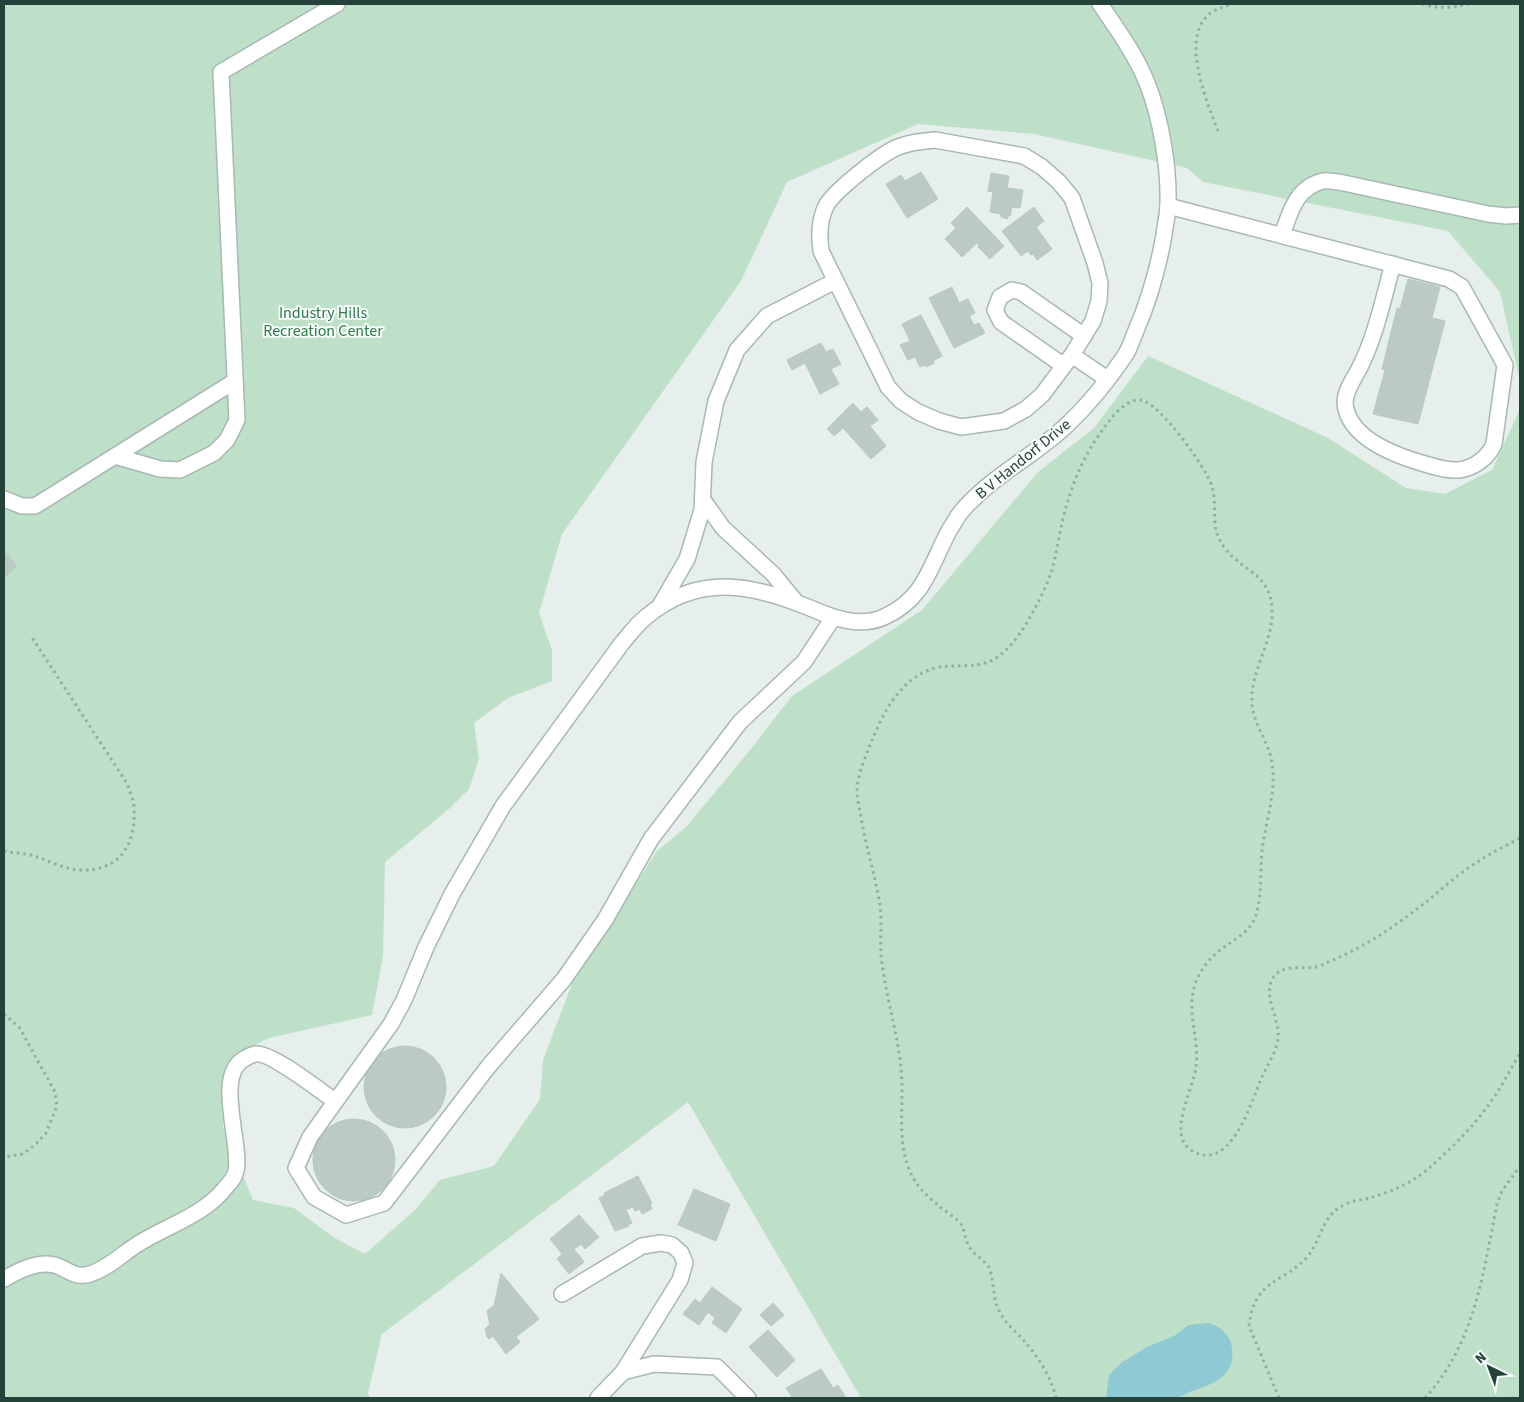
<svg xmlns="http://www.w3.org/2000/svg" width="1524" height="1402" font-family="'Source Sans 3',sans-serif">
<rect width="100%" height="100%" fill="#e6efeb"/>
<path fill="#bfe0c8" d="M4,4H1520V382L1500,292L1448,231L1203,182L1187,168L1034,134L918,124L787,182L741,281L562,534L539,613L552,650V681L508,698L474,723L479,759L469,789L450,808L385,862L383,956L372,1015L269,1038L242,1052L224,1075L223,1127L253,1200L294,1208L333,1237L365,1254L415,1210L440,1180L494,1166L540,1099L543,1060L573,981L657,851L686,827L750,750L792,696L922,610L1038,472L1094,428L1148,356L1328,438L1406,488L1445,494L1492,470L1520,409V1398H861L688,1102L382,1334L368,1393L370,1398H4Z"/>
<path fill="#8ec9d4" d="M1208,1323C1220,1326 1231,1335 1232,1348C1236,1375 1214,1384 1192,1391C1187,1393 1181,1397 1175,1398C1154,1401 1127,1398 1106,1398L1109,1375L1121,1363L1147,1347L1174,1336L1189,1325Z"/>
<g fill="#bbcac4" stroke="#b8c9c2">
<path d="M921,172L938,199L907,218L886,184L901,175L905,181Z"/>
<path d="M991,173L1009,176L1007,188L1023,190L1020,208L1012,207L1010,216L1008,215V219L1001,217V214L990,212L993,192L988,191Z"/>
<path d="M967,207L1004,246L990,259L978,247L979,246L977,243L962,257L945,239L956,228L951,223Z"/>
<path d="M1034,207L1044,221L1036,227L1052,249L1037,260L1033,254L1031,255L1028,251L1021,256L1002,231Z"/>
<path d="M1408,279L1440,287L1432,318L1445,321L1418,424L1373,414L1385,370L1382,369L1397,308L1400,309Z"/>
<path d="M952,287L959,303L968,299L975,313L969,316L974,325L979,323L985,333L954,348L929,298Z"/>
<path d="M921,315L942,356L933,361L934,363L926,367L925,365L920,367L915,357L908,360L900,345L910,341L902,324Z"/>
<path d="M821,343L826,352L833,349L841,364L831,369L839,384L820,394L805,363L792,370L787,360Z"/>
<path d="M853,403L861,412L867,407L878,420L870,426L886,446L871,459L843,428L834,436L827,429Z"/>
<path d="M4,551L17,566L4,578Z"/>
<circle cx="405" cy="1087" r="41"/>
<circle cx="354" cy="1160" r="41"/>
<path d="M638,1176L652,1203L650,1204L652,1209L642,1214L640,1209L635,1211L633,1207L626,1210L632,1223L628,1225L629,1226L615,1231L599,1198L605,1195L604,1193Z"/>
<path d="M694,1189L730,1204L716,1241L678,1225Z"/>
<path d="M579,1215L599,1237L585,1249L581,1244L574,1249L584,1262L569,1274L557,1259L562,1254L550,1239Z"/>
<path d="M501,1273L539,1319L516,1337L520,1342L506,1354L493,1336L489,1339L487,1337L485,1329L490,1324L487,1311L494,1305Z"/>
<path d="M712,1287L742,1309L726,1333L712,1323L715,1318L708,1312L699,1325L683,1314L695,1299L700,1303Z"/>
<path d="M773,1303L784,1315L771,1326L760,1315Z"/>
<path d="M768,1330L795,1360L777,1377L749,1347Z"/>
<path d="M821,1369L833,1388L838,1385L845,1396L840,1398H812L811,1396L807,1398H793L786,1388Z"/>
</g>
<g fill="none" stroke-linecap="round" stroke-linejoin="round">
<defs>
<g id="minor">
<path d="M935,140L1024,156L1042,167L1059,182L1072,198L1095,263L1100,283L1099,301L1093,321L1072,355L1042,395L1026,409L1004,421L961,427L939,421L918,412L901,401L888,387L821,251C819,235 819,221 826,206C834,191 884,151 901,146C912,142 923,141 935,140Z"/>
<path d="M1168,206L1449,279L1462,287L1505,365L1494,444C1488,458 1474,468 1459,470C1447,471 1436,467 1425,464C1397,456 1348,439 1345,403C1345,391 1353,380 1359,369C1376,336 1383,299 1393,264"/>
<path d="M1282,235C1290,213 1296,187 1323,181C1328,180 1334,182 1339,182L1488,214L1506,216L1520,215"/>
<path d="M1072,355L1107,379"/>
<path d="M1064,366L1001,322L995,310L1000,297L1012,290L1021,292L1084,336"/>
<path d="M115,456L235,381"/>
<path d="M4,499L22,506H35L115,456L160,469L180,470L214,453L227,440L237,420L221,72L337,4"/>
<path d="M703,500L723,528L773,574L796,602"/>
<path d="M661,604L687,559L702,510L704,462L716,401L737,350L767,316L835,281"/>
<path d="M833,618L804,662L740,722L651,839L605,920L564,979L488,1067L384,1203L346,1215L314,1197L296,1168L310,1137L391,1024L404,1000L426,947L452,894L503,806L622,643C630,634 637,624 646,617C698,573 752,584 810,608C833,618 860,628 884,617C926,598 930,565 950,529C954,523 957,517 961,512C991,476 1035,456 1068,424C1088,405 1109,379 1124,357C1129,350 1132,341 1135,333C1149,301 1158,269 1164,235C1165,225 1168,214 1168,204C1169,167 1161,118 1147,83C1136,55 1117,29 1100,4"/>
<path d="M4,1279C18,1271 37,1261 54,1265C67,1268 74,1279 90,1274C107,1269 122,1254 138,1244C166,1226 205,1215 226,1187C230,1183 235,1176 236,1171C242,1144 214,1076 244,1059C247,1057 251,1055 255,1054C270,1051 320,1091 335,1101"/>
<path d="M562,1294L642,1246L661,1243L672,1245L681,1253L685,1263L680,1280L623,1372"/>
<path d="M598,1398L623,1372L654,1364L717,1367L748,1398"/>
</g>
</defs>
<use href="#minor" stroke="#a8b8b2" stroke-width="18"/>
<g stroke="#86b3a5" stroke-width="3" stroke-dasharray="2.5 4" stroke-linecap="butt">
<path d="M1422,4C1439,9 1452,8 1469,4"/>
<path d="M1218,131C1207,102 1178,35 1212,12C1219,8 1226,6 1234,4"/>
<path d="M4,851C13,853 22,853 31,855C46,859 63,869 79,870C119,872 136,846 134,808C134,801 130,793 128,785L31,636"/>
<path d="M4,1014L19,1027L55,1092L57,1106L46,1133L35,1145L23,1154L4,1157"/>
<path d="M1056,1398C1052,1379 1039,1358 1026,1343C1018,1333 1007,1326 1001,1314C991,1299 995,1277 988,1266C983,1259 974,1255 970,1248C965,1241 965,1231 961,1224C958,1220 946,1211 941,1208C932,1200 921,1191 915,1181C894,1147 905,1105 901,1068C897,1030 885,993 881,955C880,939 882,921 880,905C875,875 866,847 861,817C860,809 857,800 857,792C857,775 865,758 871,743C883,713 900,678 935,668C955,663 978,670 996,658C1013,647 1026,625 1035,608C1041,597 1047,584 1051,573C1056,557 1058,539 1062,523C1071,484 1085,451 1110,420C1116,412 1129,399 1140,400C1159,401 1206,468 1212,486C1218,508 1209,527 1224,547C1244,574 1274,573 1272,617C1270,647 1250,673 1252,703C1253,724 1269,742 1272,763C1277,792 1265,823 1262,851C1260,872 1262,895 1256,915C1250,933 1234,939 1220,950C1211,957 1202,968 1197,979C1184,1009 1200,1037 1196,1067C1193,1091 1167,1134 1191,1150C1230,1175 1251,1103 1261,1079C1266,1067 1274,1056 1277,1044C1283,1023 1264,1001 1271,982C1279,962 1301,970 1316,967C1321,966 1324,964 1328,962C1364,948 1395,926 1426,902C1442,889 1458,874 1476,863C1490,853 1506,846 1520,838"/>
<path d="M1279,1398L1249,1326C1254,1278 1284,1284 1308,1256C1323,1237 1321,1214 1348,1203C1354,1200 1363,1200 1370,1198C1390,1192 1412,1183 1428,1169C1451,1149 1475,1125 1492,1100C1503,1085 1510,1069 1520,1054"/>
<path d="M1425,1398C1475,1343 1483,1274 1497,1204L1502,1191L1520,1166"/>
</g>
<use href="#minor" stroke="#fff" stroke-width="15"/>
</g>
<g text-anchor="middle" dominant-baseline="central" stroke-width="4" stroke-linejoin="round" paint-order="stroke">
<g font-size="16" fill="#2d7a4b" stroke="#f7fbf9">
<text x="323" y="313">Industry Hills<tspan x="323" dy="18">Recreation Center</tspan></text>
</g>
<g font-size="16" fill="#24423a" stroke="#f7fbf9">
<text transform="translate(1023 459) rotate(-39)">B V Handorf Drive</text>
</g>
</g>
<rect width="1524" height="1402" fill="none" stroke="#24423a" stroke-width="10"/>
<g transform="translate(1489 1367) rotate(318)" stroke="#f7fbf9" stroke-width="4" paint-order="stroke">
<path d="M0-4L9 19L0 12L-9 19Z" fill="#24423a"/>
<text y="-8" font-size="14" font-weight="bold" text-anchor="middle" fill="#24423a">N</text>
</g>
</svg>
